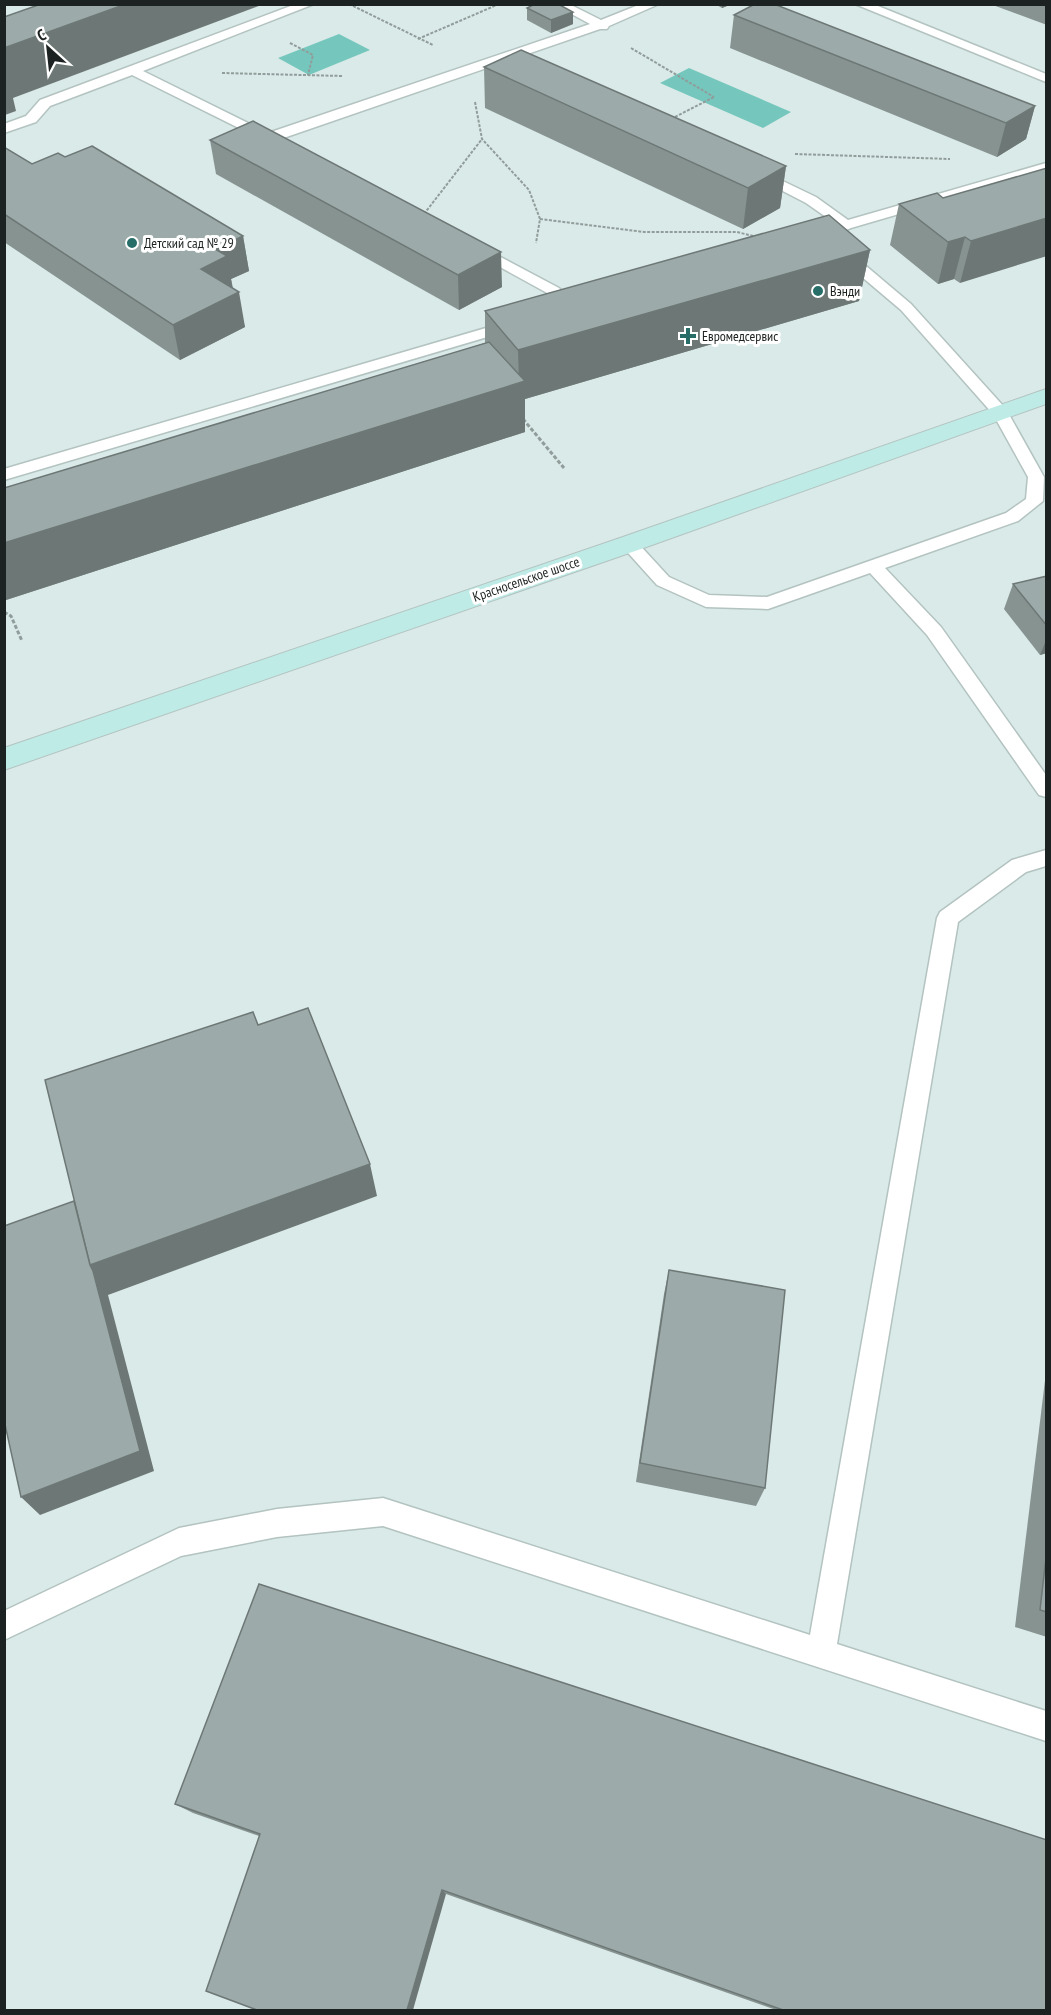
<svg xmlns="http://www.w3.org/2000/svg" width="1051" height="2015" font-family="'PT Sans Narrow',sans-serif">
<rect width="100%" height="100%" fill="#daeae8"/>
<g fill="#75c7bd">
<path d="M339,34L370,50L309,75L278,58Z"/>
<path d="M689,68L791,112L763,128L660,83Z"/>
</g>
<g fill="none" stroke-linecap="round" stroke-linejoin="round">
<defs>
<g id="service">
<path d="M296,4H314L143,71L268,133L590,24L553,4H569L601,20L641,4H659L609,26L607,29H600L269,143L132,75L50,106L36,122L4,133V124L26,116L40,100Z"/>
<path d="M855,4H873L1046,74V82Z"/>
<path d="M1046,163V171L851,228L816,242L809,238L811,235L836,224L806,203L750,174L757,170L762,171L816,197L848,220Z"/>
<path d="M476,244L559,288L578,308L570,313L565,311L549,294L471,251L469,248Z"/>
<path d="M841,248L846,249L911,304L1006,409L1044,477L1043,501L1018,521L885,568L941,627L1046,775V797L1039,795L927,635L870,573L768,609L706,607L657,585L620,544L629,538L635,540L669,577L709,595L767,597L1006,513L1026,499L1028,477L993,414L901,310L836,255L834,252L836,249Z"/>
<path d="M513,320L521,325L518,328L4,480V469Z"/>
<path d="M1046,850V866L1026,872L958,922L837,1644L1046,1711V1741L383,1526L277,1537L181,1556L4,1640V1611L179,1528L277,1509L383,1498L810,1635L937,918L940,912L1012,860Z"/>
</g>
<path id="secondary" d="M1046,389V404L638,550L4,770V748L620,538Z"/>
</defs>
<use href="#service" stroke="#b3c3c0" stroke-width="3"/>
<use href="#secondary" stroke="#b3c3c0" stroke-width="2"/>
<g stroke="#919d9b" stroke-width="2" stroke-dasharray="3 1.5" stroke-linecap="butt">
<path d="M349,4L433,45"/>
<path d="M418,39L499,4"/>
<path d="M290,43L313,55L308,75"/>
<path d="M631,48L714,97"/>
<path d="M222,73L343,76"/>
<path d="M475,102L482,139L529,190L540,219L536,243"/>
<path d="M671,119L714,97"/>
<path d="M795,154L950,159"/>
<path d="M424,214L482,139"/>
<path d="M540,219L644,232H737L757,237"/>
</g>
<g stroke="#919d9b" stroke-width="3" stroke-dasharray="4 2" stroke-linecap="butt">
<path d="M523,419L564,468"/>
<path d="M4,612L11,616L22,641"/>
</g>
<use href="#service" fill="#fff" fill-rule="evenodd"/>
<use href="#secondary" fill="#bfebe7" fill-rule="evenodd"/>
</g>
<g fill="#869391">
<path d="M715,4H732L722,8Z"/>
<path d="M990,4H1047V25Z"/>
<path d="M527,8L573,24L551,33L527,20Z"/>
<path d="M734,15L1035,106L1026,139L997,157L730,48Z"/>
<path d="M484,67L786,166L780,208L743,229L485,108Z"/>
<path d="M210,140L502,287L459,310L216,174Z"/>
<path d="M4,147L32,164L65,157L243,236L249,271L231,279L233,288L245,327L180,360L4,242Z"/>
<path d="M1047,168L960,283L954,279L938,284L890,245L899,204L943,198Z"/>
<path d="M870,250L859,301L525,399V432L6,600L4,597V488L485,343V311Z"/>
<path d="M1047,576V653L1040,655L1004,609L1013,584Z"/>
<path d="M669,1270L765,1488L756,1506L636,1482L664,1294Z"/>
<path d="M1047,1364V1637L1015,1627Z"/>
<path d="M175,1804L1047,2010H776L446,1894L259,1836L193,1813Z"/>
</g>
<g fill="#6d7876">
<path d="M126,4H264L13,98L16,111L5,115L6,119H4V48Z"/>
<path d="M722,4H732L722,8Z"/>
<path d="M573,12V24L551,33V20Z"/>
<path d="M1035,106L1026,139L997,157L1006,123Z"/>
<path d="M786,166L780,208L743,229L748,188Z"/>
<path d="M1047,218V256L960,283L971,241Z"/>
<path d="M243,236L249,271L231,279L233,291L201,269L215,249Z"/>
<path d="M965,237L954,279L938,284L948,242Z"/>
<path d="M870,250L859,301L525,399V432L6,600L4,596V543L519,383L518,350Z"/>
<path d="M501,252L502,287L459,310L458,275Z"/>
<path d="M239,292L245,327L180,360L173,325Z"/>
<path d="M1047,638V653L1040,655Z"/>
<path d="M370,1164L377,1196L108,1295L154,1471L40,1515L21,1497L90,1265Z"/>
<path d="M442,1890L446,1894L413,2010H407Z"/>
</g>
<g fill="#9caba9" stroke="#6d7876" stroke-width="1.5">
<path d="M41,4H126L4,48V17Z"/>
<path d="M535,4H558L573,12L551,20L527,8Z"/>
<path d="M755,4H774L1035,106L1006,123L734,15Z"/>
<path d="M521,50L786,166L748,188L484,67Z"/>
<path d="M253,121L501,252L458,275L210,140Z"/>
<path d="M92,146L243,236L215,249L227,256L201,269L239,292L173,325L4,214V147L32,164L58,153L65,157Z"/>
<path d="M1047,168V218L971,241L965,237L948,242L899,204L937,193L943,198Z"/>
<path d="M829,215L870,250L518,350L485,311Z"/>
<path d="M489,342L525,381L4,543V488Z"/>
<path d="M1047,576V626L1013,584Z"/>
<path d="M308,1008L370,1164L90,1265L45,1080L253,1012L258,1025Z"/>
<path d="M74,1201L90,1265L93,1271L140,1451L21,1497L4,1420V1226Z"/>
<path d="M669,1270L785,1290L765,1488L640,1463Z"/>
<path d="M1047,1549V1612L1040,1610Z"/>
<path d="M259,1584L1047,1840V2010H783L442,1890L407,2010H257L206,1991L260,1834L175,1804Z"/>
</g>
<g fill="#266e67" stroke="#fff" stroke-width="2">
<circle cx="132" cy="243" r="6"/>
<circle cx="818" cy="291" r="6"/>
<path d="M685 327h6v6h6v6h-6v6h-6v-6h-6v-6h6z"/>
</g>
<g text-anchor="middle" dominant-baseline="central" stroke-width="6" stroke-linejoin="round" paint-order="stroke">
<g font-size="14" fill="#1c2221" stroke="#fff" text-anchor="start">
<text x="144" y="243">Детский сад № 29</text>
<text x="830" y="291">Вэнди</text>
<text x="702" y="336">Евромедсервис</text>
</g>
<g font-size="14" fill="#1c2221" stroke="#fff">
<text transform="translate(526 579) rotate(-19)">Красносельское шоссе</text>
</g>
</g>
<rect width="1051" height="2015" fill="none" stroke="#1c2221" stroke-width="12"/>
<g transform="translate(48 48) rotate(333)" stroke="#ffffff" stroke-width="4.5" paint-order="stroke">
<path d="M0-4.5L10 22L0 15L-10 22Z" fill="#1c2221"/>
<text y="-9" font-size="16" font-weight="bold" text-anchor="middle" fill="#1c2221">С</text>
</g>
</svg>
